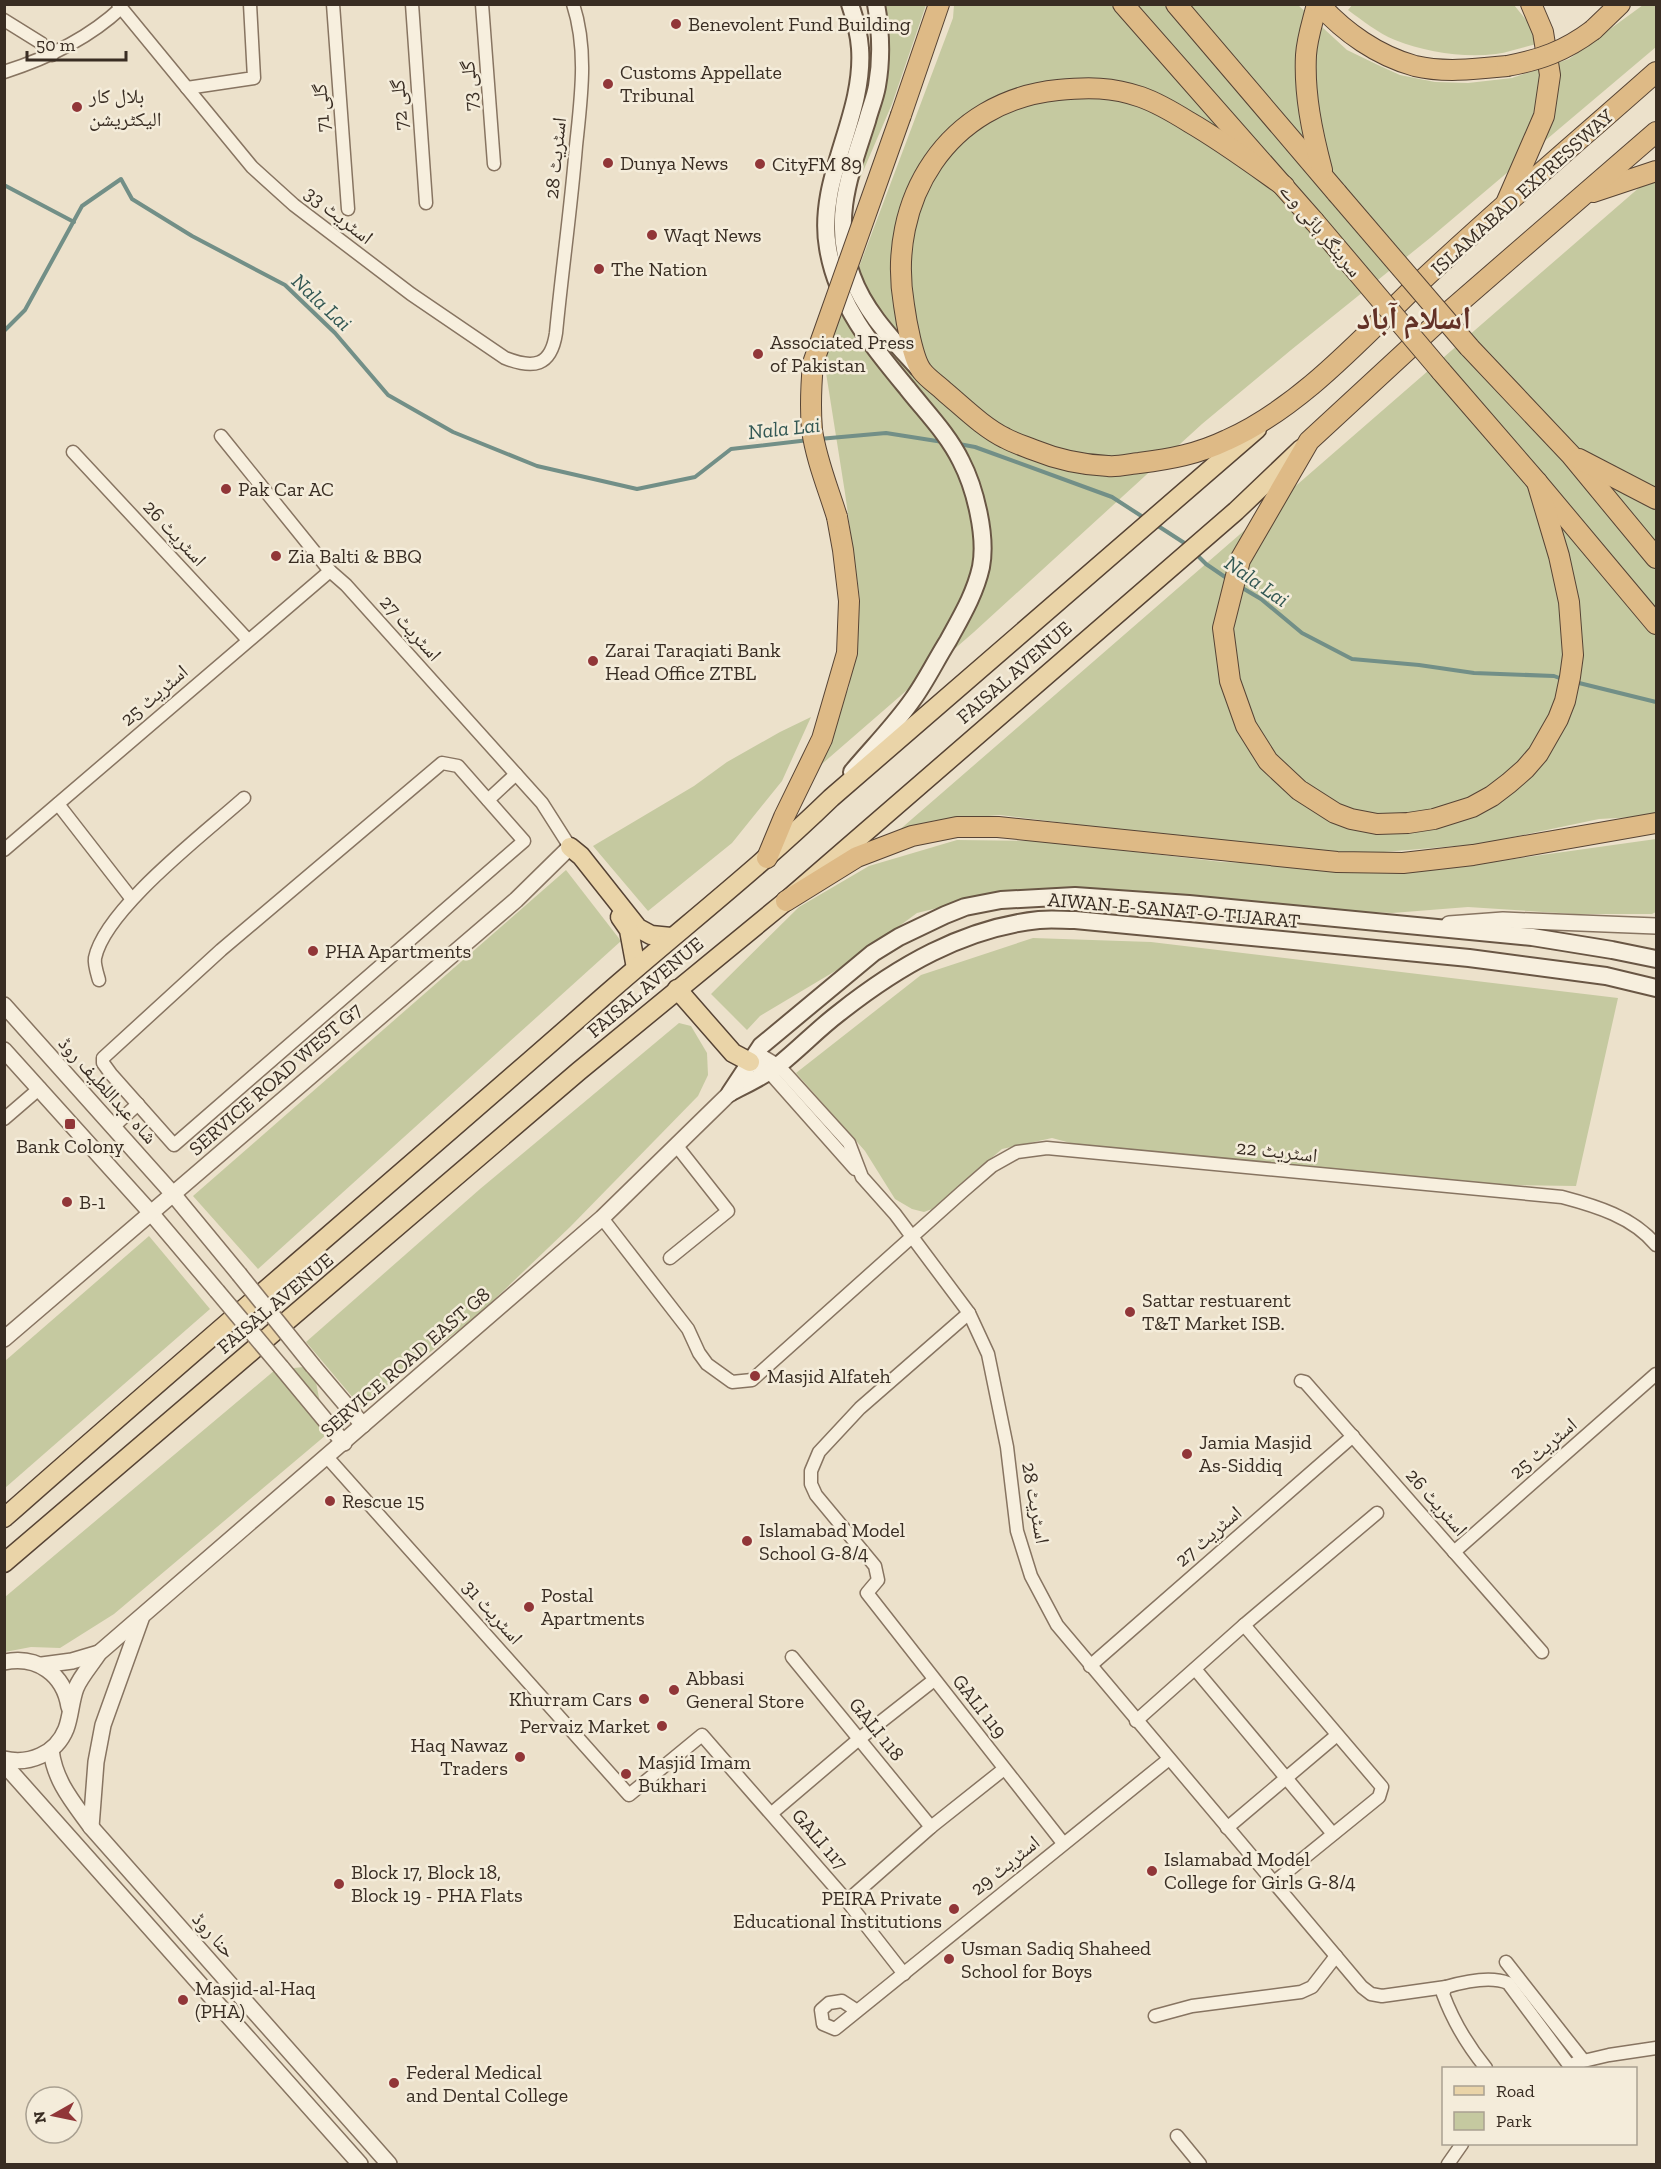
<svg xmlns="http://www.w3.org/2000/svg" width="1661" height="2169" font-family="'Zilla Slab','Noto Naskh Arabic',serif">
<rect width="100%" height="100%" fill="#ece1cb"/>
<g fill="#c5c9a0">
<path d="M1353,4L1514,5L1535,31L1537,44C1523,47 1510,52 1496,54C1463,58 1426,52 1395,40C1378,33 1363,21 1348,10Z"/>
<path d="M884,5H926L892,104L849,204L886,90L890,27Z"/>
<path d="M954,5H1298L1347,50L1378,65L1400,75L1435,82L1468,83L1512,78L1569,59L1643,5H1656V47L1430,238L1291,350L1202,424L974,632L815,770L849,687L860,600L845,493L824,360L953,18Z"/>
<path d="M1656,173V816L1599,819L1480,844L1360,854L1138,832L1000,815L932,821L897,832Z"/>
<path d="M811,717L782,781L732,843L648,911L593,846L694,786L727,762L780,732Z"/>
<path d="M1656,839V912L1652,914H1574L1468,907L1392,913L995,894L917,913L852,961L760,1016L747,1030L711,994L799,907L869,866L957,840L1042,841L1222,862L1436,870Z"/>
<path d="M566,870L621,941L258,1269L193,1196Z"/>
<path d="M1033,938L1151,942L1618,998L1576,1186L1497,1185L1115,1155L1052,1138L1002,1149L932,1209L924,1212L912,1209L895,1199L865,1151L796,1073L921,975Z"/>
<path d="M679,1023L691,1026L707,1053L708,1075L698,1096L570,1227L477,1316L360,1406L306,1342L480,1189Z"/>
<path d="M149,1236L210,1309L5,1488V1361Z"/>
<path d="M313,1366L326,1435L114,1614L60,1648L31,1647L5,1652V1597L275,1370Z"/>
</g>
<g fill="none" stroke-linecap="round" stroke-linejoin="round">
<g stroke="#728f87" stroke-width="4">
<path d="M4,185L74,222"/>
<path d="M4,331L25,310L82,206L121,179L132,199L192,236L285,285L335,333L388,395L453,432L537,466L637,489L695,477L731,449L809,440"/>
<path d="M819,439L886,433L943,442"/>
<path d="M959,444L975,447L1112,497L1146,519"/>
<path d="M1155,524L1189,546"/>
<path d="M1196,554L1206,564L1228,579"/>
<path d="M1239,586L1261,599L1302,633L1352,659L1419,665L1474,673L1554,676L1562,679"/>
<path d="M1575,682L1656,702"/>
</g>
<defs>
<g id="minor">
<path d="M118,4L252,167L294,205L411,294L505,358C533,369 551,367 556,333C562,270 571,208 576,146C581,98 588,50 573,4"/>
<path d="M333,4L348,209"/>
<path d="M412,4L426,203"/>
<path d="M482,4L494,164"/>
<path d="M4,20L41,43L52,55"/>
<path d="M4,72C48,58 88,39 121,8V4"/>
<path d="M187,88L254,78L250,4"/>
<path d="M221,436L330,571L346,585L542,803L570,847"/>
<path d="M73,452L248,640"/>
<path d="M442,763L458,766L524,841L174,1145L111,1074L103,1063V1058L221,950Z"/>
<path d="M488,800L516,774"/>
<path d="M58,804L131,898"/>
<path d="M4,850L330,571"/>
<path d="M99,980C97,973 94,964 95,958C105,909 205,833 244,798"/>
<path d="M756,1052L779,1066L849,1143L862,1177L895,1214L969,1313L988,1354L1007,1447L1017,1531L1031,1576L1057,1625L1362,1987L1371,1994L1382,1996L1446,1987"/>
<path d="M750,1062L769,1072L855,1169"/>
<path d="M4,1119L40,1088"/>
<path d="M113,1127L138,1104"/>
<path d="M602,1218L688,1329L699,1353L707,1364L732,1382L752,1380L962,1192L992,1166L1017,1152L1047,1148L1562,1197C1596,1206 1633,1217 1656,1245"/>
<path d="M670,1258L728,1211L676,1145"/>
<path d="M969,1313L860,1408L819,1452L811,1471V1484L816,1495L875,1566L878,1580L867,1593L1063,1843"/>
<path d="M1301,1381L1305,1382L1542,1652"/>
<path d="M327,1457L629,1795L702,1735L847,1901L904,1974"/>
<path d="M1454,1552L1656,1374"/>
<path d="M1244,1625L1382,1787L1379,1797L1273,1883"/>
<path d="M792,1657L931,1827"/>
<path d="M1090,1666L1353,1436"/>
<path d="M1195,1669L1333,1834"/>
<path d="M1136,1721L1244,1625L1377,1513"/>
<path d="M772,1813L859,1739L934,1680"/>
<path d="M1227,1828L1337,1735"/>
<path d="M847,1901L931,1827L1004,1769"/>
<path d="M1506,1962L1583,2060"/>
<path d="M856,2010L842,2001L829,2003L821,2010L823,2024L835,2029L1169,1759"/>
<path d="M1155,2016L1192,2006L1301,1992L1312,1987L1336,1956"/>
<path d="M1575,2063L1609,2055L1656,2048"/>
<path d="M1486,2068C1468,2046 1453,2021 1443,1994L1446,1987C1463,1982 1491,1976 1508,1983L1569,2065"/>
<path d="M1177,2136L1200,2164"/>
<path d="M1448,2164L1462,2144"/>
</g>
<g id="tertiary">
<path d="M1449,924L1503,920L1656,926"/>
<path d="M4,1005L173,1194L239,1274"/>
<path d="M4,1050L151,1213L217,1291"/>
<path d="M4,1339L516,900L570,847"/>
<path d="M313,1366L363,1425"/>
<path d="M281,1367L344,1443"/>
<path d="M4,1662C37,1655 64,1674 69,1707"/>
<path d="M42,1665L72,1661L99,1653"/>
<path d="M51,1750C55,1782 73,1802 91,1827L389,2164"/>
<path d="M4,1759C29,1765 56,1754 66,1729C71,1716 71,1701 76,1688C81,1676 92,1664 99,1653L602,1218L730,1093"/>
<path d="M4,1764L360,2164"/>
<path d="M91,1827L96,1762L103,1725L141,1619"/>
</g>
<g id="secondary">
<path d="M850,4C855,19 859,33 860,48C865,117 816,179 828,248C837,304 872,346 907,388C925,411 948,434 961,461C975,488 987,536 981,567C975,594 961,617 948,641C936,660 926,681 913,699C895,725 872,748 852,772"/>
<path d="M876,4C881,32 882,58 877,86C875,98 870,109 867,121C850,174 831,220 852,276C865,312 893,340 918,368"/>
<path d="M733,1091C749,1083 766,1075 780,1064C800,1048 818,1029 839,1013C897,967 963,928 1039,920C1051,919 1063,920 1075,920L1469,958L1606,976L1656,988"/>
<path d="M730,1093L761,1046L873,953L899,937L945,915L965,907L1001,900L1075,896L1189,904L1532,937L1612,950L1656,959"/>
</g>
<g id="primary">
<path d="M570,847L581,856L638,928L651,935L671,937"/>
<path d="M620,917L629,930L636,968"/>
<path d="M677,989L733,1053L750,1062"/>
<path d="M4,1518C202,1343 404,1172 603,997C678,931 758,869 831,798L1257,429"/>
<path d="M4,1563L579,1071L786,901L1236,511L1301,449"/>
</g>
<g id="trunk">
<path d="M1123,4L1314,221"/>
<path d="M1176,4L1337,193"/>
<path d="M1317,4C1313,21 1307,38 1306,55C1304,94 1312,132 1322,170"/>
<path d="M1319,4C1344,32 1378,56 1415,66C1444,73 1477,69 1507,66"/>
<path d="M1593,30L1620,4"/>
<path d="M901,115L939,4"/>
<path d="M1284,186C1253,164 1222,141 1189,122C1173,112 1158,103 1141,97C1112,87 1088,87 1058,90C948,101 886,200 904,305C906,320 913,360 922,371C928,379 938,385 945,392C963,407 984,428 1005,438C1014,443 1024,446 1034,450C1056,459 1084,465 1108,466C1118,467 1129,464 1139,463C1171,459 1198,454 1227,440C1299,408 1360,340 1416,286C1494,212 1576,143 1656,72"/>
<path d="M1593,192L1656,171"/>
<path d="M1507,201L1544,116L1550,75L1543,32L1531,4"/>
<path d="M1469,347L1571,455L1656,558"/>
<path d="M1441,371L1537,482L1656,624"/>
<path d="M1579,459L1656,499"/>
<path d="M1537,482L1559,556L1569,602L1573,655L1570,677L1565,701L1558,719L1538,754L1525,769L1509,783L1492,796L1472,807L1434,819L1408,823L1377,824L1351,819L1335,813L1299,790L1268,761L1246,726L1230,681L1223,628L1240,560L1309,441L1452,309L1656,132"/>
<path d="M767,858L784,817L822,739L847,653L849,601L843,550L837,517"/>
<path d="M786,901L857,857L912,836L957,827H998L1337,862L1403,863L1473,855L1656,823"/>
</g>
</defs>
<use href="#minor" stroke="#877461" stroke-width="15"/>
<use href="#tertiary" stroke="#877461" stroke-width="18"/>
<use href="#secondary" stroke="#695644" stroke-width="20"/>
<use href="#primary" stroke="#564334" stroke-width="21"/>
<use href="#trunk" stroke="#564334" stroke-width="22"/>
<use href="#minor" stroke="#f7efde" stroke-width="12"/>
<use href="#tertiary" stroke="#f7efde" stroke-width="15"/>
<use href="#secondary" stroke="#f7efde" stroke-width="16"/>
<use href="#primary" stroke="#ead4a8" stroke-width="18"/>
<use href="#trunk" stroke="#deba86" stroke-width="20"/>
<defs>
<g id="tertiary-bridge">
<path d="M239,1274L313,1366"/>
<path d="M217,1291L281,1367"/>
</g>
<g id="trunk-bridge">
<path d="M1507,66C1540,60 1565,51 1593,30"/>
<path d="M1337,193L1469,347"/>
<path d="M1314,221L1441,371"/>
<path d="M837,517C828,488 816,459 812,430C810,407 811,386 813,363L901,115"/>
</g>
</defs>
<use href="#tertiary-bridge" stroke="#877461" stroke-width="18" stroke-linecap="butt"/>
<use href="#trunk-bridge" stroke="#564334" stroke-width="22" stroke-linecap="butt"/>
<use href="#tertiary-bridge" stroke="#f7efde" stroke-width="15"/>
<use href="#trunk-bridge" stroke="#deba86" stroke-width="20"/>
</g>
<g fill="#913638" stroke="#f4ecda" stroke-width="2">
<circle cx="676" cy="24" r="6"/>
<circle cx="608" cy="84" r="6"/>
<circle cx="77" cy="107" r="6"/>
<circle cx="608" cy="163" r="6"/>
<circle cx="760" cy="164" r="6"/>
<circle cx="652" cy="235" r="6"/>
<circle cx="599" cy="269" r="6"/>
<circle cx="758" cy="354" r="6"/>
<circle cx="226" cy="489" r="6"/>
<circle cx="276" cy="556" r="6"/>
<circle cx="593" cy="661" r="6"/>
<circle cx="313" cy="951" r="6"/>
<rect x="64" y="1118" width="12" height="12" rx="3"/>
<circle cx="67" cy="1202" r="6"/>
<circle cx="1130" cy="1312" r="6"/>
<circle cx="755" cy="1376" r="6"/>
<circle cx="1187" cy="1454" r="6"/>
<circle cx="330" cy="1501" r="6"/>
<circle cx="747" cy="1541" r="6"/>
<circle cx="529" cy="1607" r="6"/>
<circle cx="674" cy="1690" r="6"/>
<circle cx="644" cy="1699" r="6"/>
<circle cx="662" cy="1726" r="6"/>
<circle cx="520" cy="1757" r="6"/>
<circle cx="626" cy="1774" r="6"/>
<circle cx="1152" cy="1871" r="6"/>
<circle cx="339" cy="1884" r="6"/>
<circle cx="954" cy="1909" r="6"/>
<circle cx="949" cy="1959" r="6"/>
<circle cx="183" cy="2000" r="6"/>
<circle cx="394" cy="2083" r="6"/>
</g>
<g text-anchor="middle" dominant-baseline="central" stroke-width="5" stroke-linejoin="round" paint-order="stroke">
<g font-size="20" fill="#392d23" stroke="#f4ecda" text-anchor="start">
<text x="688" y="24">Benevolent Fund Building</text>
<text x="620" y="72">Customs Appellate<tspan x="620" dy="23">Tribunal</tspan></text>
<text x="89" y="96">بلال کار<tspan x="89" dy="23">الیکٹریشن</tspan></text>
<text x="620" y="163">Dunya News</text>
<text x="772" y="164">CityFM 89</text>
<text x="664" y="235">Waqt News</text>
<text x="611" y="269">The Nation</text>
<text x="770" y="342">Associated Press<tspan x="770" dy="23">of Pakistan</tspan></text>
<text x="238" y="489">Pak Car AC</text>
<text x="288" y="556">Zia Balti &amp; BBQ</text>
<text x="605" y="650">Zarai Taraqiati Bank<tspan x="605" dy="23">Head Office ZTBL</tspan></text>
<text x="325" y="951">PHA Apartments</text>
<text x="70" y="1146" text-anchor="middle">Bank Colony</text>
<text x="79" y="1202">B-1</text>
<text x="1142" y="1300">Sattar restuarent<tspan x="1142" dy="23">T&amp;T Market ISB.</tspan></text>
<text x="767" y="1376">Masjid Alfateh</text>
<text x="1199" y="1442">Jamia Masjid<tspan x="1199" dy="23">As-Siddiq</tspan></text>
<text x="342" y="1501">Rescue 15</text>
<text x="759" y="1530">Islamabad Model<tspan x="759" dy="23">School G-8/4</tspan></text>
<text x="541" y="1595">Postal<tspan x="541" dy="23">Apartments</tspan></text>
<text x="686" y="1678">Abbasi<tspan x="686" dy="23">General Store</tspan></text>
<text x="632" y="1699" text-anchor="end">Khurram Cars</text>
<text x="650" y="1726" text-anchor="end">Pervaiz Market</text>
<text x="508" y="1745" text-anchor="end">Haq Nawaz<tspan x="508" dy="23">Traders</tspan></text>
<text x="638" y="1762">Masjid Imam<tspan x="638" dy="23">Bukhari</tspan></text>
<text x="1164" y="1859">Islamabad Model<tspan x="1164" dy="23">College for Girls G-8/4</tspan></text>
<text x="351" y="1872">Block 17, Block 18,<tspan x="351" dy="23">Block 19 - PHA Flats</tspan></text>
<text x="942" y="1898" text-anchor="end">PEIRA Private<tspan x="942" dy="23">Educational Institutions</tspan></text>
<text x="961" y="1948">Usman Sadiq Shaheed<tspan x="961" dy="23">School for Boys</tspan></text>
<text x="195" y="1988">Masjid-al-Haq<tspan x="195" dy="23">(PHA)</tspan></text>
<text x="406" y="2072">Federal Medical<tspan x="406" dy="23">and Dental College</tspan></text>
</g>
<g font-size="20" fill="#392d23" stroke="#f4ecda">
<text transform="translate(469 86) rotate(-94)">گلی 73</text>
<text transform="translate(399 105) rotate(-94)">گلی 72</text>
<text transform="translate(321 108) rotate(-94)">گلی 71</text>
<text transform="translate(555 158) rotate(-84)">اسٹریٹ 28</text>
<text transform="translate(1522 192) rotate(-42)">ISLAMABAD EXPRESSWAY</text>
<text transform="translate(339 215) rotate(38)">اسٹریٹ 33</text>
<text transform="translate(1321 230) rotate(50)">سرینگر ہائی وے</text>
<text transform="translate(175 533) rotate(47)">اسٹریٹ 26</text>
<text transform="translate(411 628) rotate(48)">اسٹریٹ 27</text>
<text transform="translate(1014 672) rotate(-41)">FAISAL AVENUE</text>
<text transform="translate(154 695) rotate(-41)">اسٹریٹ 25</text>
<text transform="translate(1174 910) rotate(5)">AIWAN-E-SANAT-O-TIJARAT</text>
<text transform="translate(645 987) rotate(-40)">FAISAL AVENUE</text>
<text transform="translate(275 1079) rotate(-41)">SERVICE ROAD WEST G7</text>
<text transform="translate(108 1090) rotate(48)">شاہ عبداللطیف روڈ</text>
<text transform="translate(1277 1151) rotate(6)">اسٹریٹ 22</text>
<text transform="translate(275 1303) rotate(-40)">FAISAL AVENUE</text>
<text transform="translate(405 1362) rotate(-41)">SERVICE ROAD EAST G8</text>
<text transform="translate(1543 1448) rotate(-41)">اسٹریٹ 25</text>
<text transform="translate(1437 1502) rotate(49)">اسٹریٹ 26</text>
<text transform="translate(1036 1503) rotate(80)">اسٹریٹ 28</text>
<text transform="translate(1208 1536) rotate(-41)">اسٹریٹ 27</text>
<text transform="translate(493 1612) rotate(48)">اسٹریٹ 31</text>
<text transform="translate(980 1706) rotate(52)">GALI 119</text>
<text transform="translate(877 1729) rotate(51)">GALI 118</text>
<text transform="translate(820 1839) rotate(49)">GALI 117</text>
<text transform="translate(1005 1865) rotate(-39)">اسٹریٹ 29</text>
<text transform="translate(214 1935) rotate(48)">حنا روڈ</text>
</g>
<g font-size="21" font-style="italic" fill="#335854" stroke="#f4ecda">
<text transform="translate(322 302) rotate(43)">Nala Lai</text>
<text transform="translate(784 428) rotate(-6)">Nala Lai</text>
<text transform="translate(1257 581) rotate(35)">Nala Lai</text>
</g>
<g font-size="32" font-weight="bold" fill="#623126" stroke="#f4ecda">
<text x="1414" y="318">اسلام آباد</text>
</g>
</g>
<rect width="1661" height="2169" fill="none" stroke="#392d23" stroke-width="12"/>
<rect x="1442" y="2067" width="195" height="78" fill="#f4ecda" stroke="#a9a091" stroke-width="1.5"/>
<rect x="1454" y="2086" width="30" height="9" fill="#ead4a8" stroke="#a9a091" stroke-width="1.5"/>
<text x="1496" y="2097" font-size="18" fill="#392d23">Road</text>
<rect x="1454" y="2112" width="30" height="18" fill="#c5c9a0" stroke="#a9a091" stroke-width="1.5"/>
<text x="1496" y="2127" font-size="18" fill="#392d23">Park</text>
<g transform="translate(54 2115) rotate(261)"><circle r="28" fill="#f4ecda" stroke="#a9a091" stroke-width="1.5"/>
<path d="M0-4.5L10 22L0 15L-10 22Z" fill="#913638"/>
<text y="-9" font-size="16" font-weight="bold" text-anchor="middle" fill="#392d23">N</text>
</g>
<path d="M27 51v9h99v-9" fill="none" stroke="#392d23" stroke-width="3"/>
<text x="36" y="51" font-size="18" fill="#392d23" stroke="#f4ecda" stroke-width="4.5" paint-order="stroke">50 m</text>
</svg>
